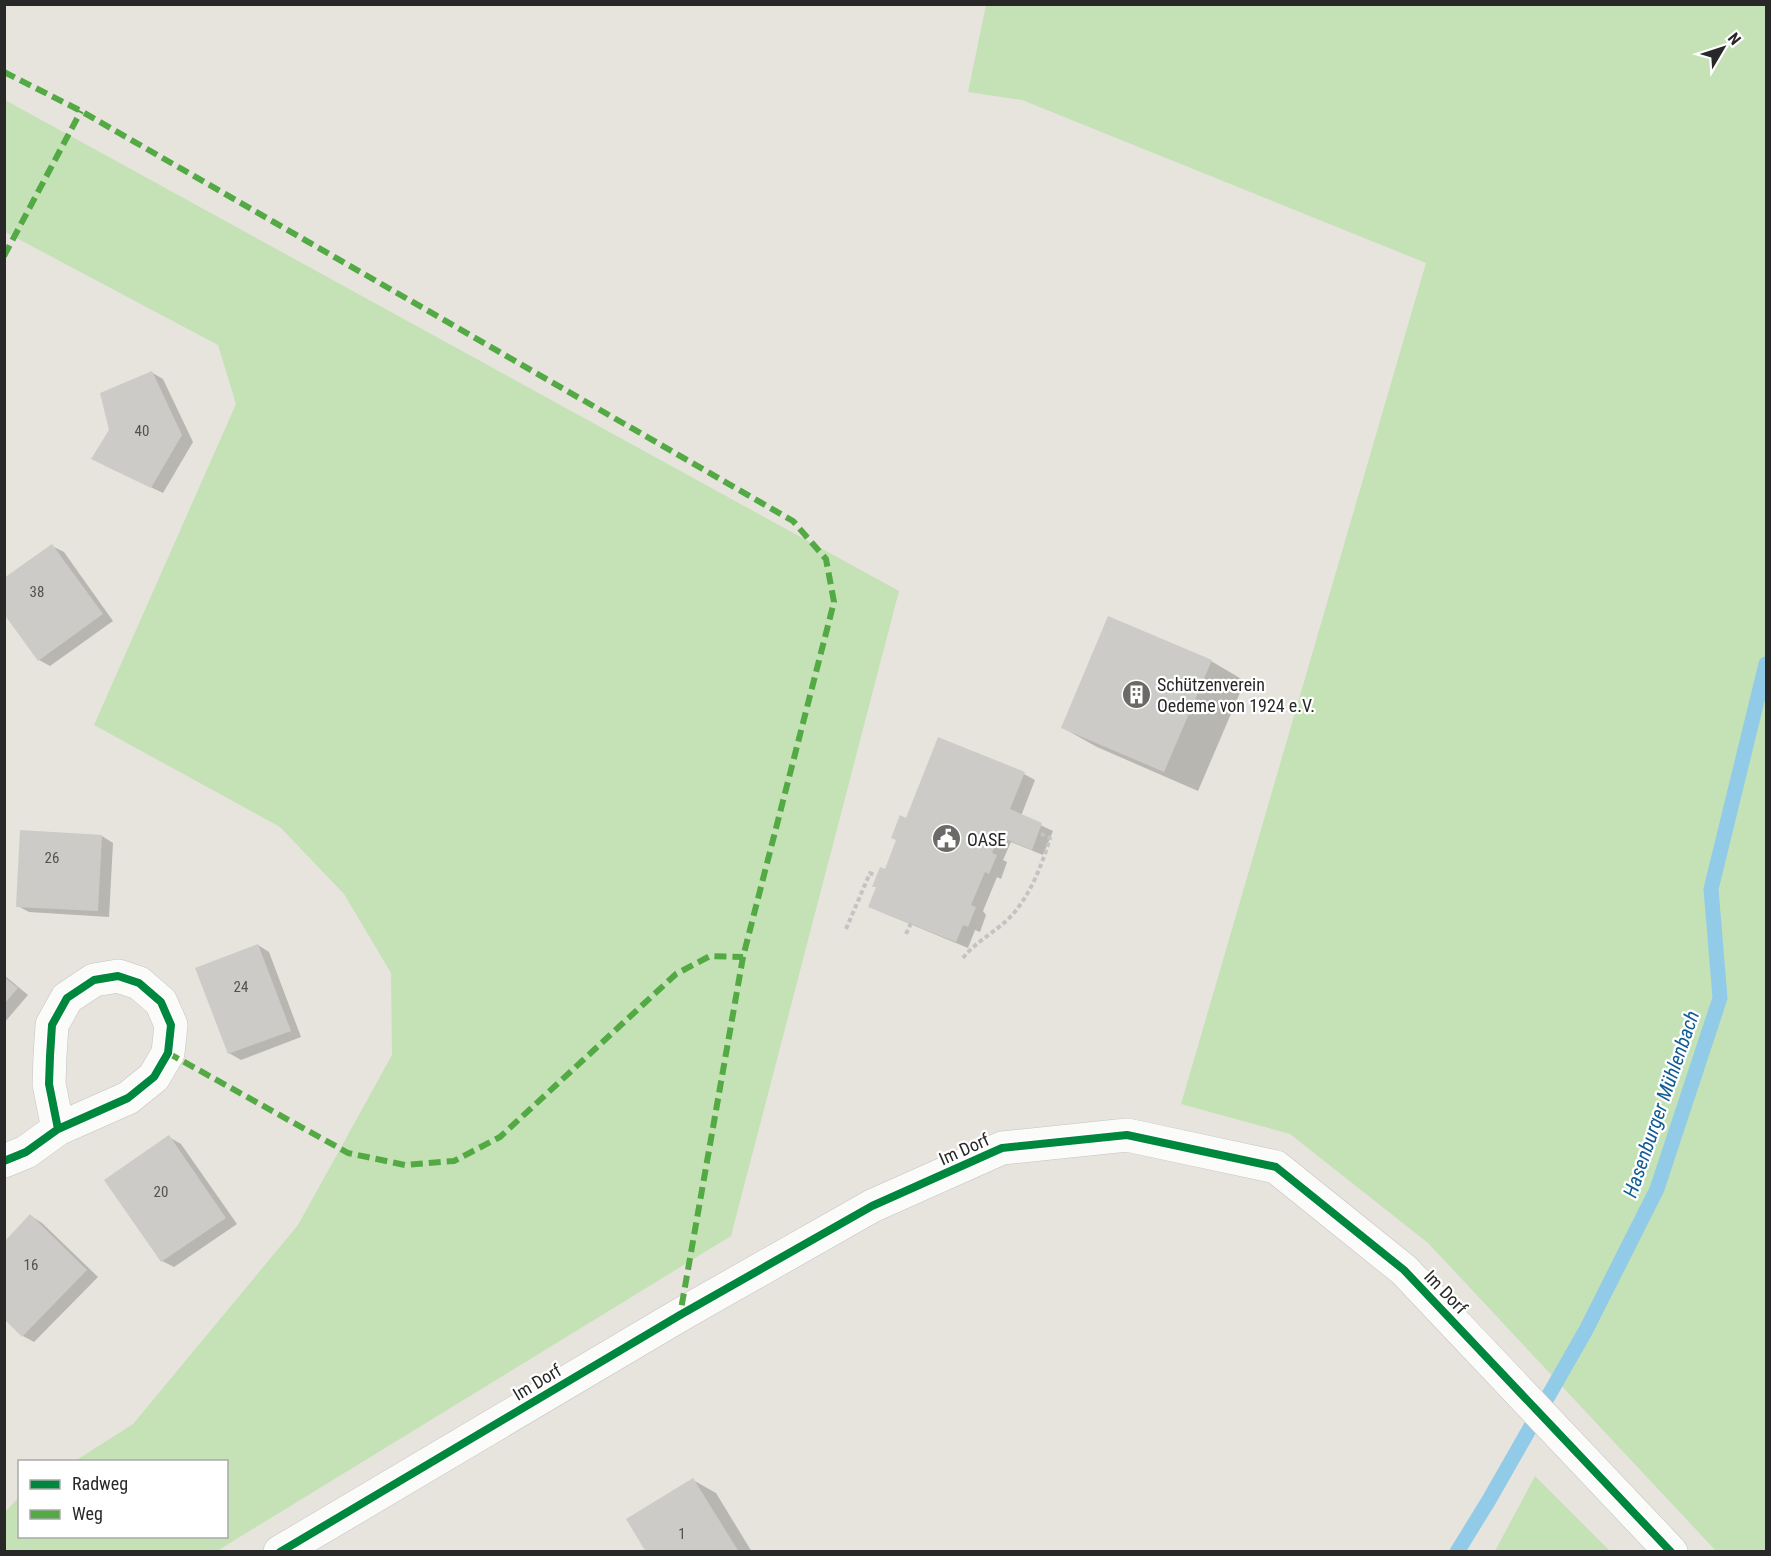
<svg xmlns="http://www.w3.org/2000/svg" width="1771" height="1556" font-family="'Roboto Condensed',sans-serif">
<rect width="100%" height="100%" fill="#e7e4de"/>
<g fill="#c5e2b7">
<path d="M986,5H1766V1551H1716L1428,1243L1290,1134L1181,1104L1426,263L1022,100L968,92Z"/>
<path d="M5,100L899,591L731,1236L217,1551H5V1512L19,1497L20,1536H226V1462L75,1461L133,1424L298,1225L392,1055L391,973L344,894L280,827L94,725L236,404L218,345L5,232Z"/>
<path d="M1535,1476L1610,1551H1495Z"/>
</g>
<g fill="#0003">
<path d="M151,372L163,379L193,442L163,493L104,465Z"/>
<path d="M52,546L64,552L113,621L50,666L39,660Z"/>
<path d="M1211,661L1245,681L1198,791L1097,747L1063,728Z"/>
<path d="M1024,774L1035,780L1021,816L1053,831L1043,855L1011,842L1003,860L1007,862L1001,879L997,877L983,911L986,915L980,932L975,930L968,948L881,912L870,906L907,820Z"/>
<path d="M102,836L113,843L109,917L29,912L18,906Z"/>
<path d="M258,945L269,952L301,1037L241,1060L229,1053Z"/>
<path d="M4,975L28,995L4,1023Z"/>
<path d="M169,1137L181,1144L237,1224L174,1267L162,1261Z"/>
<path d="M31,1216L42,1223L98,1277L34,1342L23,1336L4,1318V1243Z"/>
<path d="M693,1480L716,1493L752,1552H648Z"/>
</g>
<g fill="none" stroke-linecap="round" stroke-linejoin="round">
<path stroke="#92cbe7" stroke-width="15" d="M1457,1552L1489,1500L1586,1330L1657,1189L1720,998L1711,889L1766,664"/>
</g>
<g fill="#cdcbc7">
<path d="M152,371L182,435L151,488L91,459L109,430L100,393Z"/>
<path d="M52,544L103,614L38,661L4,614V578Z"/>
<path d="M1108,616L1212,660L1164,772L1061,728Z"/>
<path d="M938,737L1025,772L1010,809L1042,823L1032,850L999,836L992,853L997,855L989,874L985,872L971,905L976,907L968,927L963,925L956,942L868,907L876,887H872L880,867L885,869L896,840L891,838L900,815L906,818Z"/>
<path d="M20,830L102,835L98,911L16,907Z"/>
<path d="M258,944L291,1031L228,1054L195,968Z"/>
<path d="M4,977L18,988L4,1004Z"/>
<path d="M169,1135L226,1218L161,1262L104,1180Z"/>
<path d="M30,1214L87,1270L22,1337L5,1320V1241Z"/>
<path d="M693,1478L739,1552H646L626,1519Z"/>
</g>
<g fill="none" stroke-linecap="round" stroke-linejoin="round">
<defs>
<g id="minor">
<path d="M4,1161L26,1152L58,1129L128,1098L154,1077L168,1053L171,1025L161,1002L139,983L118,976L94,980L67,998L52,1025L50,1056L49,1084L58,1129"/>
<path d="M280,1552L680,1315L872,1206L1002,1148L1127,1135L1276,1167L1404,1270L1671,1552"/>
</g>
</defs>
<use href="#minor" stroke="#c4c3c3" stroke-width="34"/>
<g stroke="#c4c3c3" stroke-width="4" stroke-dasharray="4.5 3" stroke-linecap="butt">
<path d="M846,929L870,873L876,876"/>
<path d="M906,934L911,923"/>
<path d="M963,958C977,940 998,931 1013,914C1031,893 1042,865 1050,838L1039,833"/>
</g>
<use href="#minor" stroke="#fbfbfa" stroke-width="33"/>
<g stroke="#53aa44" stroke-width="6" stroke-dasharray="12 6" stroke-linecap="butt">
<path d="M4,72L81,111L793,521L826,559L834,602L743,957L680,1315"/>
<path d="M4,256L81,111"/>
<path d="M168,1053L348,1153L405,1165L454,1161L500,1137L676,974L710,956L743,957"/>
</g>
<defs>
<g id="cycleway">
<path d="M4,1161L26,1152L58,1129L128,1098L154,1077L168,1053L171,1025L161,1002L139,983L118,976L94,980L67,998L52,1025L50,1056L49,1084L58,1129"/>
<path d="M280,1552L680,1315L872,1206L1002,1148L1127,1135L1276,1167L1404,1270L1671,1552"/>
</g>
</defs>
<use href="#cycleway" stroke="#fff" stroke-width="11"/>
<use href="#cycleway" stroke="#00873e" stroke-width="8"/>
</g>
<defs>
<symbol id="building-disc" viewBox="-11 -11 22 22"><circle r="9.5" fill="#6b6a68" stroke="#fff"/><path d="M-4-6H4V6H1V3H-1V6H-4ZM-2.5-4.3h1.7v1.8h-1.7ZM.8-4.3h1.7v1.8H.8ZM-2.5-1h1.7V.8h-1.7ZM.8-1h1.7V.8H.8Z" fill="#fff"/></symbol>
<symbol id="civic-disc" viewBox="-11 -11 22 22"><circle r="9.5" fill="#6b6a68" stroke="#fff"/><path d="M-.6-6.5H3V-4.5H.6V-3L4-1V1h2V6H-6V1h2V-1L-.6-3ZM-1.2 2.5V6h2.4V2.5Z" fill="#fff"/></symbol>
</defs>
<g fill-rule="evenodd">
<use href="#building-disc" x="1120" y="678" width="33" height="33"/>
<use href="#civic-disc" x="930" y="822" width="33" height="33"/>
</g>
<g text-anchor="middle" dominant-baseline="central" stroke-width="4.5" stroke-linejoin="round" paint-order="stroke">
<g font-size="15" fill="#535252">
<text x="142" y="431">40</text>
<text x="37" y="592">38</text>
<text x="52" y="858">26</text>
<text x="241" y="987">24</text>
<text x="161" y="1192">20</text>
<text x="31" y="1265">16</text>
<text x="682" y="1534">1</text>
</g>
<g font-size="18" fill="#282828" stroke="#fff" text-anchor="start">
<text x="1157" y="684">Schützenverein<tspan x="1157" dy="21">Oedeme von 1924 e.V.</tspan></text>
<text x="967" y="839">OASE</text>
</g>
<g font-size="18" fill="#282828" stroke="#fff">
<text transform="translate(964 1149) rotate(-24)">Im Dorf</text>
<text transform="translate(1446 1292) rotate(46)">Im Dorf</text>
<text transform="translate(537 1382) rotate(-31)">Im Dorf</text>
</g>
<g font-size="20" font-style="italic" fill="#105c95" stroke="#fff">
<text transform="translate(1661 1104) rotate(-71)">Hasenburger Mühlenbach</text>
</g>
</g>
<rect width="1771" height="1556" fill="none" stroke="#282828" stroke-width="12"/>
<rect x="18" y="1460" width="210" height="78" fill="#ffffff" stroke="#a9a9a9" stroke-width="1.5"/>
<rect x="30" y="1480" width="30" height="9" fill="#00873e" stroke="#a9a9a9" stroke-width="1.5"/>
<text x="72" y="1490" font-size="18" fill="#282828">Radweg</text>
<rect x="30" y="1510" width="30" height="9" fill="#53aa44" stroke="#a9a9a9" stroke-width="1.5"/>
<text x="72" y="1520" font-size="18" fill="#282828">Weg</text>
<g transform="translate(1723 48) rotate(51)" stroke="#ffffff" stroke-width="4.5" paint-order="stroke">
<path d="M0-4.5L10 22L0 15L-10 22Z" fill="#282828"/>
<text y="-9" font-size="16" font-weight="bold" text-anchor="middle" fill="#282828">N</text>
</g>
</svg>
